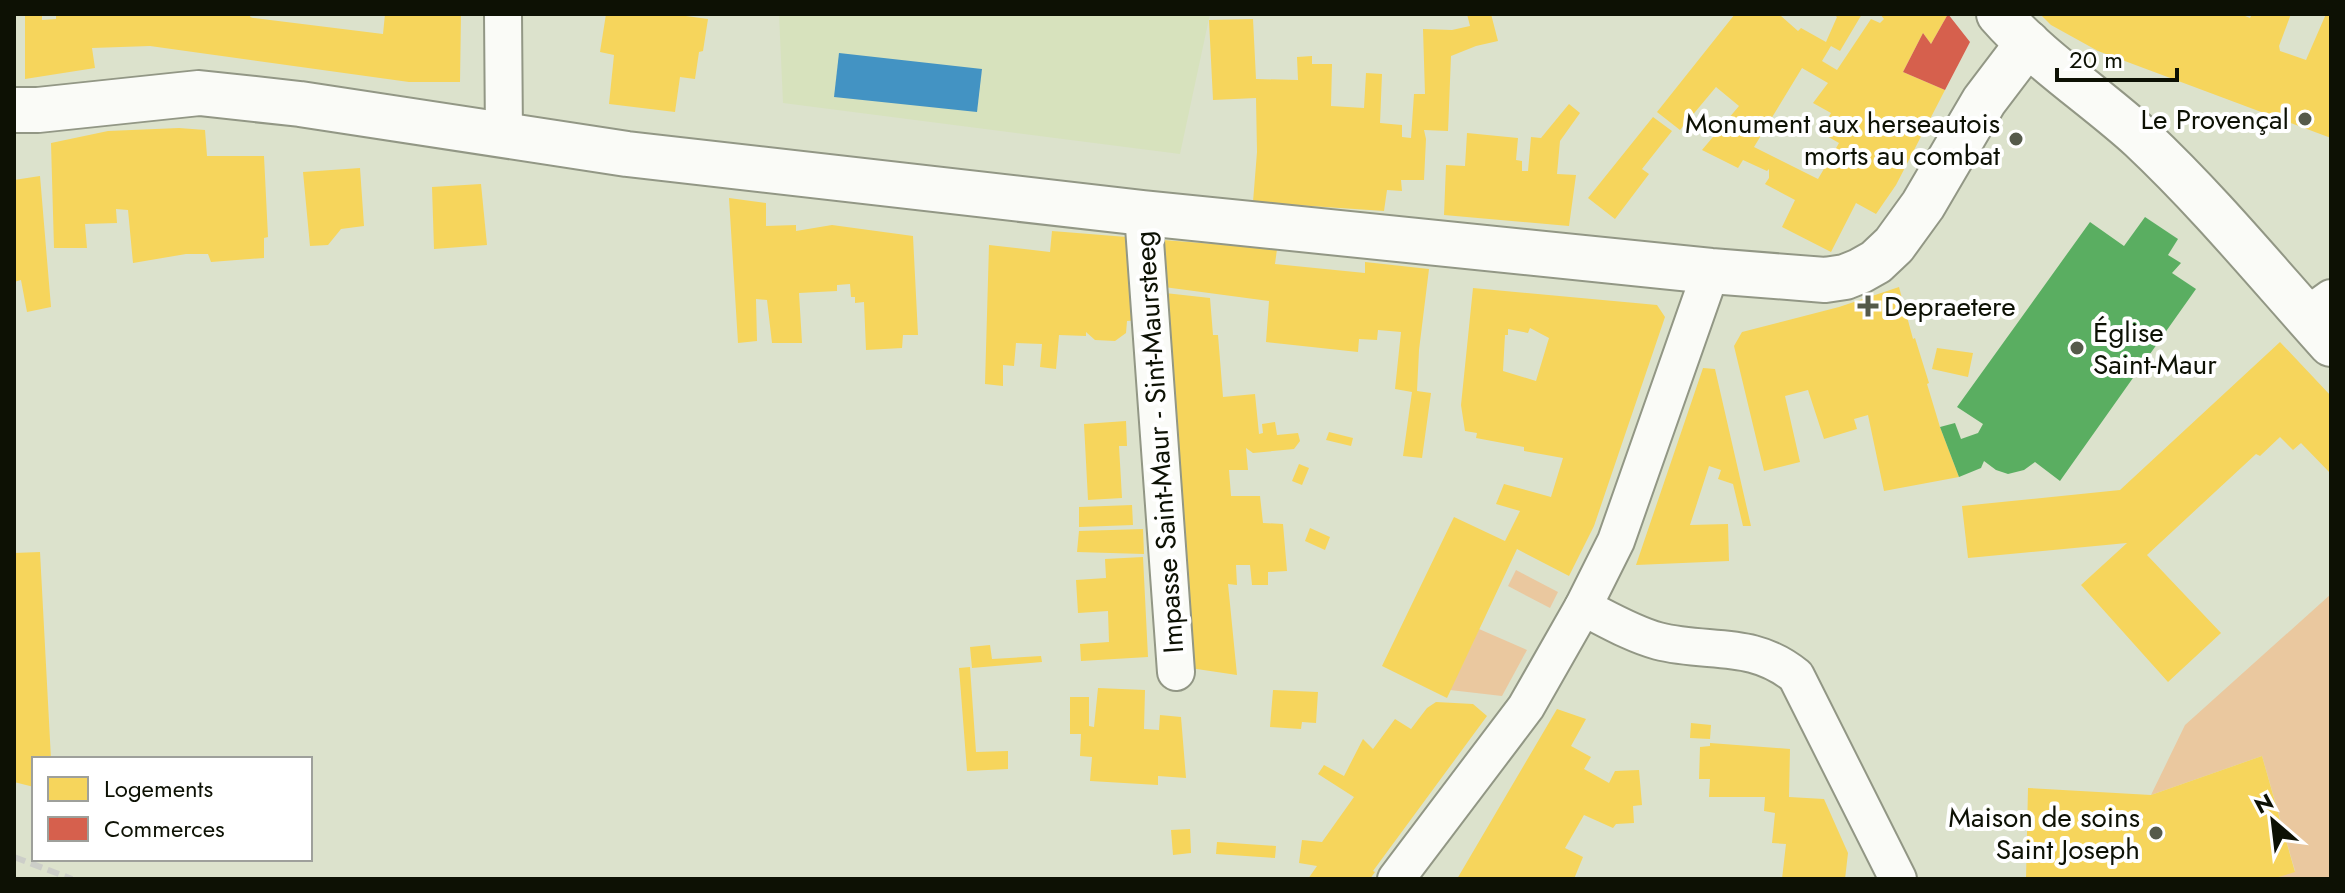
<svg xmlns="http://www.w3.org/2000/svg" width="2345" height="893" font-family="Jost,sans-serif">
<rect width="100%" height="100%" fill="#dce2cc"/>
<path fill="#d7e2bd" d="M779,14H1210L1180,154L783,103Z"/>
<g fill="#eac89f">
<path d="M1516,570L1558,592L1550,608L1508,586Z"/>
<path d="M2331,594V879H2272L2295,871L2262,756L2151,795L2185,725Z"/>
<path d="M1479,629L1527,650L1502,696L1450,690Z"/>
</g>
<g fill="#f6d55c" fill-rule="evenodd">
<path d="M25,14H42V20L56,19V14H251L250,17L253,18L383,34L385,14H461L460,82H409L150,46L92,48L95,68L25,79Z"/>
<path d="M606,14H671L708,19L703,51L699,52L695,79L680,77L675,112L609,104L614,55L600,52Z"/>
<path d="M1467,14H1491L1498,41L1476,46L1451,56L1448,131L1424,130L1426,139L1424,180H1401L1402,191L1387,190L1384,211L1253,202L1257,152L1256,98L1213,100L1209,20L1253,19L1256,79L1298,80L1297,57L1312,56V64H1332L1331,106L1364,108L1366,73L1382,74L1380,123L1402,125V137L1411,138L1414,94H1425L1423,29L1452,30L1470,26Z"/>
<path d="M1735,14H1782L1781,16L1798,31L1801,28L1826,42L1837,17L1833,14H1862L1840,51L1831,46L1822,61L1837,70L1871,19L1880,23L1884,19L1880,14H1948L1931,44L1923,33L1903,72L1945,90L1896,185L1876,214L1856,203L1831,252L1782,227L1795,200L1765,184L1769,178V169L1767,171L1743,160L1738,168L1702,150L1739,106L1716,87L1680,130L1657,112ZM1802,68L1828,83L1813,103L1831,113L1820,132L1839,143L1818,179L1754,147Z"/>
<path d="M2040,14H2240L2250,18L2252,14H2291L2279,46L2280,51L2306,60L2326,14H2331V138L2098,51L2051,25Z"/>
<path d="M1569,104L1580,113L1560,141L1557,174L1576,175L1569,226L1444,215L1446,165L1465,166L1467,133L1518,138L1516,160L1522,161V171H1528L1531,137L1541,138Z"/>
<path d="M1653,117L1672,131L1642,169L1649,174L1615,219L1588,198Z"/>
<path d="M179,128L205,130L207,156H264L268,237L264,238V258L211,262L208,254H186L133,263L128,210L116,209L117,223L85,224L87,248H54L51,143L108,131Z"/>
<path d="M360,168L364,226L341,229L328,245L310,246L303,172Z"/>
<path d="M40,176L51,307L27,312L21,280L14,282V180Z"/>
<path d="M481,184L487,245L434,249L432,187Z"/>
<path d="M729,198L766,203V226L796,225V231L832,225L913,236L918,335H903L902,348L866,350L864,302L855,303V297H851L850,284L837,285V291L799,293L802,343H772L767,300L756,299L757,341L738,343Z"/>
<path d="M1052,231L1139,238L1140,320L1127,321L1126,333L1115,341L1095,340L1086,332V336L1059,335L1056,369L1040,367L1042,344L1016,343L1014,366L1003,365V386L985,384L989,245L1050,252Z"/>
<path d="M1163,240L1277,249L1275,264L1365,273V262L1429,269L1419,350L1417,391L1431,393L1422,458L1403,456L1412,392L1395,389L1401,332L1378,330L1377,340L1359,339L1358,352L1266,342L1269,301L1164,287Z"/>
<path d="M1899,287L1913,339L1915,338L1929,383L1927,384L1940,427L1959,477L1884,491L1868,415L1854,419L1857,429L1824,439L1808,390L1785,396L1800,462L1764,471L1734,346L1742,332L1839,307Z"/>
<path d="M1473,288L1657,305L1665,317L1594,526L1569,576L1517,549L1447,698L1382,666L1452,521L1454,517L1505,541L1520,511L1496,504L1504,484L1551,497L1563,458L1524,451V447L1476,438L1477,433L1465,431L1461,405ZM1530,328L1549,338L1536,381L1503,371L1505,335H1508V329L1528,333Z"/>
<path d="M1165,293L1210,298L1213,335H1218L1223,397L1255,394L1259,434L1263,433L1262,424L1275,422L1277,435L1298,433L1300,441L1294,449L1253,453L1246,448L1248,470H1229L1231,496H1260L1263,523L1283,524L1287,571L1268,572V585H1252L1250,565H1236L1237,585L1228,584L1237,675L1190,668Z"/>
<path d="M2280,342L2331,396V474L2301,443L2293,450L2280,437L2260,456L2256,454L2147,555L2221,633L2168,682L2081,585L2127,543L1968,558L1962,506L2120,490Z"/>
<path d="M1937,348L1973,353L1968,377L1932,369Z"/>
<path d="M1703,368L1715,369L1751,526H1743L1733,484L1718,479L1721,470L1709,466L1690,525L1728,524L1729,561L1636,565Z"/>
<path d="M1126,421L1127,446H1119L1122,498L1088,500L1084,424Z"/>
<path d="M1329,432L1353,438L1351,446L1326,440Z"/>
<path d="M1299,464L1309,468L1302,485L1292,481Z"/>
<path d="M1132,505L1133,525L1079,527V507Z"/>
<path d="M1310,528L1330,537L1325,550L1305,541Z"/>
<path d="M1143,529L1144,554L1077,552L1079,531Z"/>
<path d="M40,552L51,759H34V787L14,782V553Z"/>
<path d="M1143,557L1148,657L1081,661L1080,644L1109,642L1108,611L1078,613L1076,580L1106,578L1105,559Z"/>
<path d="M990,645L992,659L1041,656L1042,662L972,668L970,647Z"/>
<path d="M970,667L976,752L1008,751V769L967,771L959,668Z"/>
<path d="M1098,688L1145,690L1144,729L1159,730L1160,715L1181,717L1186,778L1158,776V785L1090,781L1092,757L1080,756L1081,734H1070V697H1089V726L1094,727Z"/>
<path d="M1273,690L1318,692L1316,723L1302,722L1301,729L1270,727Z"/>
<path d="M1436,702L1473,704L1487,716L1373,871L1375,872L1370,879H1308L1317,866L1299,863L1302,840L1322,842L1354,797L1318,774L1324,765L1344,776L1363,739L1373,749L1395,719L1411,729L1427,708Z"/>
<path d="M1557,709L1586,719L1571,746L1591,757L1584,769L1609,783L1615,771L1639,770L1642,805L1633,806L1634,823L1616,824L1613,828L1584,815L1565,848L1583,857L1574,879H1457Z"/>
<path d="M1691,723L1711,725L1710,739L1690,738Z"/>
<path d="M1710,743L1790,749L1789,797L1824,799L1848,853L1845,879H1782L1786,844L1772,843L1775,813L1764,811L1765,797H1709L1710,779H1699L1700,747L1710,746Z"/>
<path d="M2262,756L2295,872L2272,879H2026L2028,788L2151,795Z"/>
<path d="M1190,829L1191,853L1173,855L1171,830Z"/>
<path d="M1217,842L1276,846L1275,858L1216,854Z"/>
</g>
<path fill="#d6604d" d="M1948,14L1970,42L1945,90L1903,72L1923,33L1931,44Z"/>
<path fill="#4393c3" d="M839,53L982,69L977,112L834,97Z"/>
<path fill="#5aae61" d="M2145,217L2178,239L2168,255L2181,263L2172,273L2196,289L2060,481L2035,462L2024,470L2008,474L1996,470L1984,461L1981,468L1959,477L1940,427L1955,423L1961,439L1978,433L1983,424L1957,407L2090,222L2124,246Z"/>
<g fill="none" stroke-linecap="round" stroke-linejoin="round">
<defs>
<g id="minor">
<path d="M503,14L504,137"/>
<path d="M1143,213L1176,672"/>
<path d="M2306,316L2331,298"/>
<path d="M1583,607C1607,619 1632,634 1658,641C1709,654 1752,640 1796,676L1898,879"/>
<path d="M1396,879L1526,707L1583,607L1616,541L1711,271"/>
</g>
<g id="tertiary">
<path d="M1999,14C2040,61 2095,96 2141,138C2209,202 2268,274 2331,344"/>
<path d="M14,110H38L199,93L300,104L627,154L1143,213L1711,271L1825,280L1845,277L1860,271L1876,262L1894,245L1923,205L1984,101L2028,43"/>
</g>
</defs>
<use href="#minor" stroke="#929785" stroke-width="40"/>
<use href="#tertiary" stroke="#929785" stroke-width="48"/>
<use href="#minor" stroke="#fafbf7" stroke-width="36"/>
<use href="#tertiary" stroke="#fafbf7" stroke-width="44"/>
<path stroke="#cccec8" stroke-width="6" stroke-dasharray="12 6" stroke-linecap="butt" d="M14,857L72,879"/>
</g>
<g fill="#555a4a" stroke="#fff" stroke-width="3">
<circle cx="2305" cy="119" r="8"/>
<circle cx="2016" cy="139" r="8"/>
<path d="M1864 294h8v8h8v8h-8v8h-8v-8h-8v-8h8z"/>
<circle cx="2077" cy="348" r="8"/>
<circle cx="2156" cy="833" r="8"/>
</g>
<g text-anchor="middle" dominant-baseline="central" stroke-width="8" stroke-linejoin="round" paint-order="stroke">
<g font-size="28" fill="#0d1104" stroke="#fff" text-anchor="end">
<text x="2289" y="119">Le Provençal</text>
<text x="2000" y="123">Monument aux herseautois<tspan x="2000" dy="32">morts au combat</tspan></text>
<text x="1884" y="306" text-anchor="start">Depraetere</text>
<text x="2093" y="332" text-anchor="start">Église<tspan x="2093" dy="32">Saint-Maur</tspan></text>
<text x="2140" y="817">Maison de soins<tspan x="2140" dy="32">Saint Joseph</tspan></text>
</g>
<g font-size="28" fill="#0d1104" stroke="#fff">
<text transform="translate(1159 442) rotate(-94)">Impasse Saint-Maur - Sint-Maursteeg</text>
</g>
</g>
<rect width="2345" height="893" fill="none" stroke="#0d1104" stroke-width="32"/>
<rect x="32" y="757" width="280" height="104" fill="#ffffff" stroke="#9ea09b" stroke-width="2"/>
<rect x="48" y="777" width="40" height="24" fill="#f6d55c" stroke="#9ea09b" stroke-width="2"/>
<text x="104" y="797" font-size="24" fill="#0d1104">Logements</text>
<rect x="48" y="817" width="40" height="24" fill="#d6604d" stroke="#9ea09b" stroke-width="2"/>
<text x="104" y="837" font-size="24" fill="#0d1104">Commerces</text>
<g transform="translate(2273 821) rotate(332)" stroke="#ffffff" stroke-width="6" paint-order="stroke">
<path d="M0-6L14 30L0 20L-14 30Z" fill="#0d1104"/>
<text y="-12" font-size="22" font-weight="bold" text-anchor="middle" fill="#0d1104">N</text>
</g>
<path d="M2057 68v12h120v-12" fill="none" stroke="#0d1104" stroke-width="4"/>
<text x="2069" y="68" font-size="24" fill="#0d1104" stroke="#ffffff" stroke-width="6" paint-order="stroke">20 m</text>
</svg>
